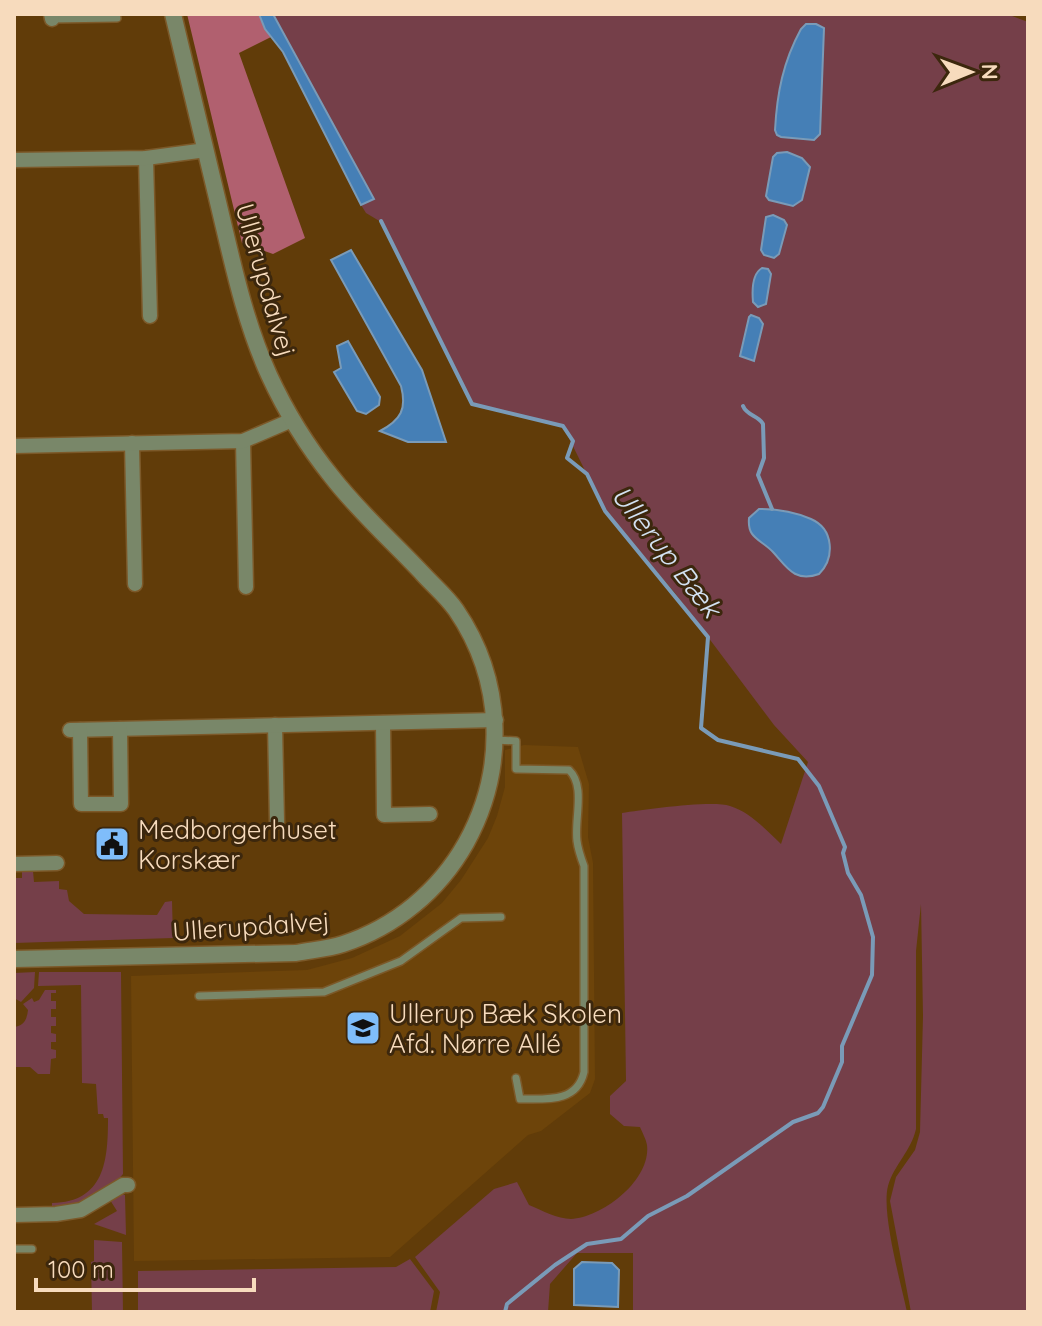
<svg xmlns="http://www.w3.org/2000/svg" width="1042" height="1326" font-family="Quicksand,sans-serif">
<rect width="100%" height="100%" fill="#613c09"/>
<path fill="#6d440a" d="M524,745L578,747L589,784L588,837L593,863L595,1079L590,1093L541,1131L528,1135L390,1257L134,1261L131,976L307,970L352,958L400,936L442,903L461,880L488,838L497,816L505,787V750Z"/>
<g fill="#753f49">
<path d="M259,14H1007L1028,22V1312H911L890,1201L896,1177L915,1150L920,1132L923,1016L921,904L916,951V1129C911,1151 894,1165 888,1186C881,1213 901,1283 907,1312H633V1253H577L550,1284L548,1312H436L440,1292L415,1257L494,1189L517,1182L529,1205C541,1210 558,1219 571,1219C603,1217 651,1180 647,1145C646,1139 642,1132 640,1127L624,1126L610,1114V1096L626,1081L622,813C644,810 711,800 730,806C750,812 766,830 781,844L808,762L774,725L675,593L605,511L563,426L472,404L381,222L366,213L361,205L283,52L271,37Z"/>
<path d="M22,870L33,871L34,882L59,881V889L67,890L69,901L84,914L157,915L165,902L172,901L173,938L14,943V878H22Z"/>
<path d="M35,972L34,988L21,1002L14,998V973Z"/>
<path d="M39,972H121L123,1174C106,1195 79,1206 52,1206V1203C105,1202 108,1160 108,1118H104L103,1114H98L96,1084L82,1083L81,985L38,986Z"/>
<path d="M45,990H56V993H51V1001H56V1009H51V1017H56V1026H51V1033L56,1034V1042H51V1049L56,1050V1058L51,1059L50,1074H38L30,1067H14V1027C24,1026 27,1019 28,1010L23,1004L32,998L34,1002L39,1000Z"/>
<path d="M118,1193L125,1195L126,1235L94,1224L117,1211L110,1200Z"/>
<path d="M94,1240L122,1242L123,1312H92L91,1262L94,1261Z"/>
<path d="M410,1259L434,1291L430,1312H138V1271L396,1267Z"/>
</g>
<path fill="#b1606f" d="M187,14H259L271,37L239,53L305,238L273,254L242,243Z"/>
<g fill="#457fb6" stroke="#7a9bb8" stroke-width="2">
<path d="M259,14H273L374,199L361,205L283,52L265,29Z"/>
<path d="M816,24L824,28L820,134L814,140L781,137L777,135L775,130C777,93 783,62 801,29L806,24Z"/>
<path d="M787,152L802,158L810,167L802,200L793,206L769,200L766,196L773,157L777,153Z"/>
<path d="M773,215L784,220L787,225L779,254L774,258L764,255L761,250L766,217Z"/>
<path d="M351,250L422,370L446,442H408L380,431C401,420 407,409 401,386L331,260Z"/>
<path d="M762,268L768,269L771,274L766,304L758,307L753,302C752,291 752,274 762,268Z"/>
<path d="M751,315L759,318L763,324L754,361L740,356L749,317Z"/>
<path d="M348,341L380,397L379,405L366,414L357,411L334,372L341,368L337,346Z"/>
<path d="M759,509C776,509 795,512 811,519C834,529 835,558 819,574C794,583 786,566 773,552C761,539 747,539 749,518Z"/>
<path d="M582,1262L612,1263L619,1270L618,1307L574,1305V1269Z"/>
</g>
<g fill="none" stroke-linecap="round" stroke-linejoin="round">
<g stroke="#7a9bb8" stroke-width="4">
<path d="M381,221L472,404L563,426L573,441L567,458L587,474L605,511L708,637L701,728L718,740L798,759L819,786L845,847L843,853L848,873L861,895L873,937L872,975L842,1046V1062L823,1107L818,1113L793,1122L687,1196L648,1216L621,1239L587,1244L555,1265L507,1304L505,1312"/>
<path d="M743,406C747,416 758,415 763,424L764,458L758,475L772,509"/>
</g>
<defs>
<g id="service">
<path d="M52,19L117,18"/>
<path d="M495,740L516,741V769L569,770C586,786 574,819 577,841C578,849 581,858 584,866V1072C577,1103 546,1099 520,1099L516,1078"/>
<path d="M199,996L324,992L401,961L461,918L501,917"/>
<path d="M14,1249H32"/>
</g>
<g id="minor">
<path d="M51,14L52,19"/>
<path d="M146,158L150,316"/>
<path d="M14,160L146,158L206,150"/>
<path d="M243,441L246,587"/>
<path d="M132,443L135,584"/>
<path d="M14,446L243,441L292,420"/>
<path d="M383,723L384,815L430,814"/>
<path d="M275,725L277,822"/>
<path d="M70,730L496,720"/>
<path d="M80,730L81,804H121L120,729"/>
<path d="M14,864L57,863"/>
<path d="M14,1215L56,1214L81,1210L123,1185H128"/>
</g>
<path id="tertiary" d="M14,959L296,953C311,950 328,949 343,944C395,927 439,891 466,843C507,769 504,680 456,610C447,597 434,586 423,574C393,542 359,512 332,477C307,446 286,412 269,375C244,320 232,260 218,202C203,139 188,77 173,14"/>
</defs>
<use href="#service" stroke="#7c5929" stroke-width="10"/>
<use href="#minor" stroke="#7c5929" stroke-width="17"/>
<use href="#tertiary" stroke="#7c5929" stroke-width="19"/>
<use href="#service" stroke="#798769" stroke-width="7"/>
<use href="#minor" stroke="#798769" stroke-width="14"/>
<use href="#tertiary" stroke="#798769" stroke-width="16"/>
</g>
<defs>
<symbol id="civic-square" viewBox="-11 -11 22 22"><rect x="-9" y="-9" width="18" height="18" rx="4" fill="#7fbdfa" stroke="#3c270d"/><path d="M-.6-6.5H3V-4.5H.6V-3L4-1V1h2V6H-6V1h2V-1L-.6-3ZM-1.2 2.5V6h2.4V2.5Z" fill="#111"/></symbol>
<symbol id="school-square" viewBox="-11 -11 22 22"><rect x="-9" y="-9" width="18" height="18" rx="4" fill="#7fbdfa" stroke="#3c270d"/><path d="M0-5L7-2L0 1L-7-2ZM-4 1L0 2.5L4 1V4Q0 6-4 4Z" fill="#111"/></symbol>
</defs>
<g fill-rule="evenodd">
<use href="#civic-square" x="92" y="824" width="40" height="40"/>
<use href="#school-square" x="343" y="1008" width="40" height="40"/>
</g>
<g text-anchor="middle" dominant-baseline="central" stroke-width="6" stroke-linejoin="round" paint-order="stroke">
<g font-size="26" fill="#f7dbbd" stroke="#3c270d">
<text transform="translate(266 280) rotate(74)">Ullerupdalvej</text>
<text transform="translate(251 926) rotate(-4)">Ullerupdalvej</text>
</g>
<g font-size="26" fill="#f7dbbd" stroke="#3c270d" text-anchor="start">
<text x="138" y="829">Medborgerhuset<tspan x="138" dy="30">Korskær</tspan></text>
<text x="389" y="1013">Ullerup Bæk Skolen<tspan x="389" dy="30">Afd. Nørre Allé</tspan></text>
</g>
<g font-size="28" font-style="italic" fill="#d3e2f2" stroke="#3c270d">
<text transform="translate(667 551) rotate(52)">Ullerup Bæk</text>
</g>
</g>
<rect width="1042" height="1326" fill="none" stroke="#f7dbbd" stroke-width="32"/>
<g transform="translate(970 72) rotate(89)" stroke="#3c270d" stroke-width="6" paint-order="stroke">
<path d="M0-6L14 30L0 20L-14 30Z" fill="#f7dbbd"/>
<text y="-12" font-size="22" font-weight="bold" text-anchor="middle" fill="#f7dbbd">N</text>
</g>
<path d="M36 1278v12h218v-12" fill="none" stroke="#f7dbbd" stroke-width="4"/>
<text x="48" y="1278" font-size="24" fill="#f7dbbd" stroke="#3c270d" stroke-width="6" paint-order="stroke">100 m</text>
</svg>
